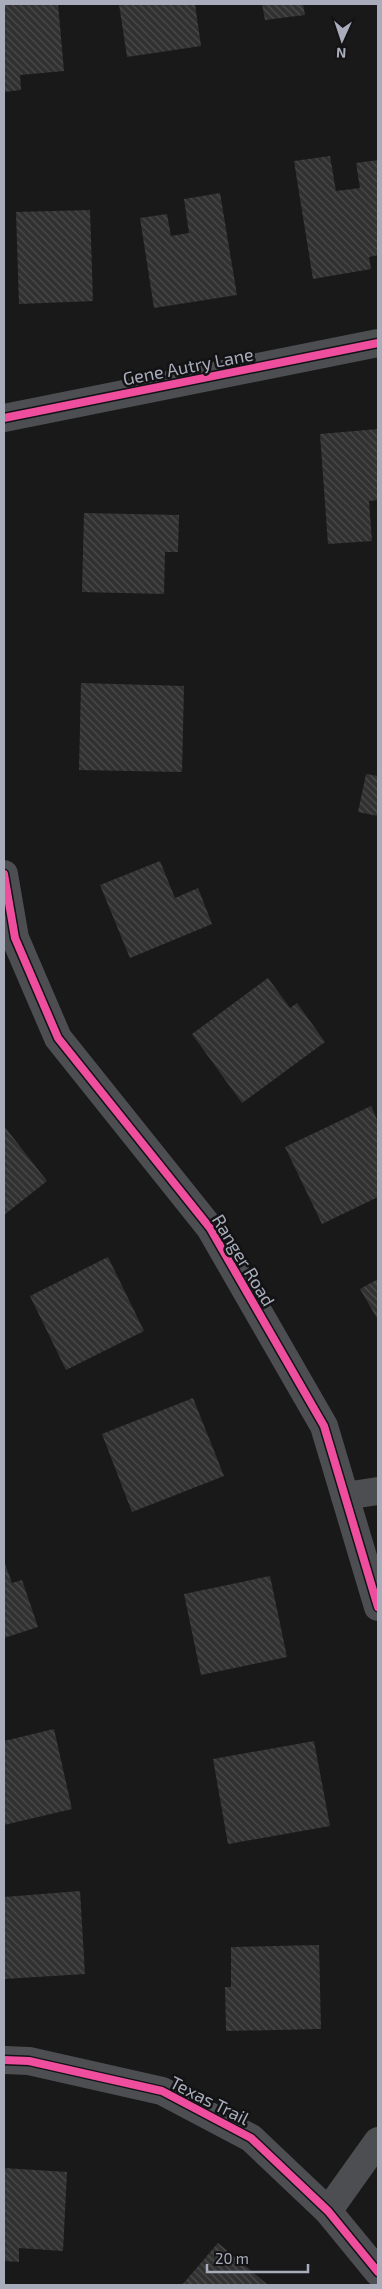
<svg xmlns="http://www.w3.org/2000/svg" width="382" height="2289" font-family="'Exo 2',sans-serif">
<defs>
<pattern id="building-back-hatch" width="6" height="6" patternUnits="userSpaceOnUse" patternTransform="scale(1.25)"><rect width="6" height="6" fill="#313131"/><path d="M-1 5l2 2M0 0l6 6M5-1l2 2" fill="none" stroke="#4c4c4d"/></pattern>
</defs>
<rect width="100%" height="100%" fill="#191919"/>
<g fill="url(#building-back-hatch)">
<path d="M4,4H58L64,71L20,75L21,90L4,92Z"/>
<path d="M119,4H195L201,46L127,57Z"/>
<path d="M262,4H303L305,15L265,20Z"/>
<path d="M330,156L336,191L360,188L356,163L378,160V255L369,257L371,269L313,279L294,161Z"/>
<path d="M220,193L237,295L154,308L140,218L167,214L171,236L189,233L184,199Z"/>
<path d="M90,210L93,301L19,304L16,212Z"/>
<path d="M378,429V500L369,501L372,541L328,544L320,434Z"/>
<path d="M84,513L179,515L178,552H165L164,594L82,592Z"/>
<path d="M81,683L184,686L182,772L79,770Z"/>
<path d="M366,774L378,776V816L358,812Z"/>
<path d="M160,861L175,898L198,888L212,924L130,958L100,885Z"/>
<path d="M268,978L290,1008L297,1003L325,1042L242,1103L192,1034Z"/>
<path d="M371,1106L378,1122V1197L322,1224L285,1147Z"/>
<path d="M4,1126L47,1181L4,1215Z"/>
<path d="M108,1257L144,1331L66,1370L30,1296Z"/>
<path d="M378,1279V1320L360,1289Z"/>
<path d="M193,1398L224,1476L132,1512L102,1434Z"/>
<path d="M4,1561L12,1583L22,1580L38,1627L4,1638Z"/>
<path d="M270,1576L287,1657L201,1675L184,1594Z"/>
<path d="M54,1729L72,1809L4,1825V1741Z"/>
<path d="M314,1741L330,1826L228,1844L213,1759Z"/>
<path d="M80,1891L85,1974L4,1979V1897Z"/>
<path d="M319,1945L321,2029L226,2031L225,1987H231V1947Z"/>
<path d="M4,2168L67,2172L63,2251L19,2248V2262L4,2261Z"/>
<path d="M218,2243L268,2285H182Z"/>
</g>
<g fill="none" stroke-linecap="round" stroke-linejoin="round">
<g stroke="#4d4e52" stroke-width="28">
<path d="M4,418L378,343"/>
<path d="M4,874L15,938L58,1038L210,1228L324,1426L378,1607"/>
<path d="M345,1496L378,1491"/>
<path d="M4,2060L29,2061L162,2091L251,2138L328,2211L378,2272"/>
<path d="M328,2211L378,2141"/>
</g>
<defs>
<g id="cycleway">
<path d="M4,418L378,343"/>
<path d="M4,874L15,938L58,1038L210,1228L324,1426L378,1607"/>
<path d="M4,2060L29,2061L162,2091L251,2138L328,2211L378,2272"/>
</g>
</defs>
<use href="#cycleway" stroke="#131315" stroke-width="11"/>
<use href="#cycleway" stroke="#ef4d9e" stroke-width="8"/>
</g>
<g text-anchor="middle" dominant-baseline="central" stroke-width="5" stroke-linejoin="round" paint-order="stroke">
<g font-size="18" fill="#a9adbb" stroke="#131315">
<text transform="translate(188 366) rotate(-11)">Gene Autry Lane</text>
<text transform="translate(244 1260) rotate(59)">Ranger Road</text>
<text transform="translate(210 2100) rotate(27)">Texas Trail</text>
</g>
</g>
<rect width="382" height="2289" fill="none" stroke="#a9adbb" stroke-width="10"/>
<g transform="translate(342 40) rotate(183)" stroke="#131315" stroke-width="4" paint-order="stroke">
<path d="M0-4L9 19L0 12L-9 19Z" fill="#a9adbb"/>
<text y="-8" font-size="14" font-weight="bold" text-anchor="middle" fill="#a9adbb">N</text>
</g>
<path d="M207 2264v8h101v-8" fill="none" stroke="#a9adbb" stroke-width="2.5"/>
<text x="215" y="2264" font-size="15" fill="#a9adbb" stroke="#131315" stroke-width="4" paint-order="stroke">20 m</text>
</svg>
